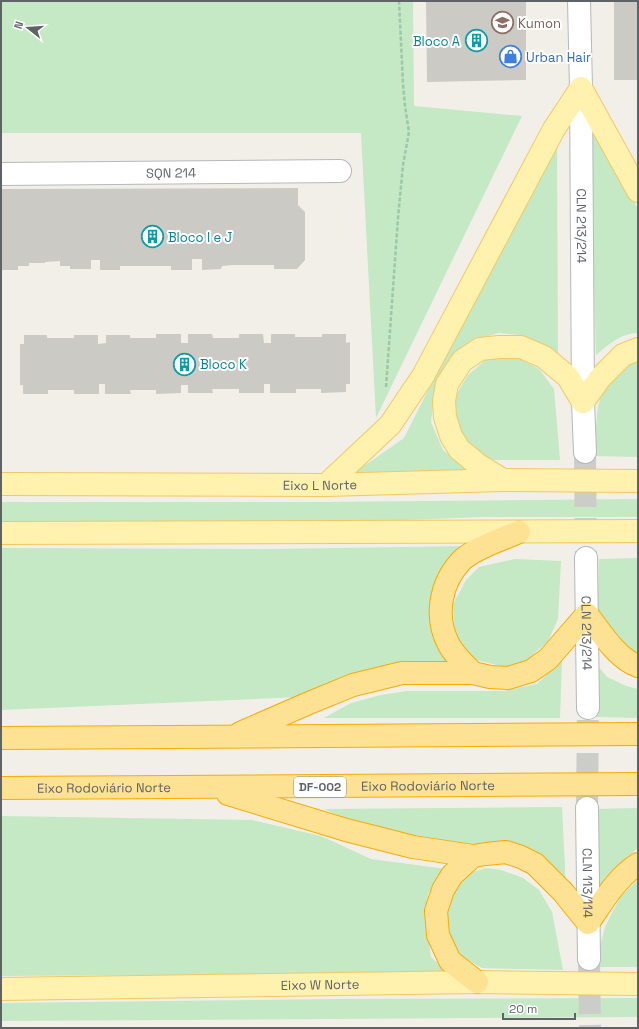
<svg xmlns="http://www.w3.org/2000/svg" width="639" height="1029" font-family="'Space Grotesk',sans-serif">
<rect width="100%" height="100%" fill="#f1efe8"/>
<g fill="#c5e8c5">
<path d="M1,1H413L414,106L522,116L376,418L361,133H1Z"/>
<path d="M589,116L638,209V333C621,333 608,345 596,355Z"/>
<path d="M557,134L558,356L520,335L498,333L471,341L451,358L435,387L431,422L443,450L474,475H345L367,464L404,438Z"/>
<path d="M489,357H516L539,369L554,389L560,460H494L475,454L459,438L453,400L468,375Z"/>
<path d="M638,357V457L593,456L598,407L604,385L624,362Z"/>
<path d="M638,499V517H483L381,521L1,522V502H321Z"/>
<path d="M471,546L436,594L459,668L380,667L299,697L1,710V548L271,549Z"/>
<path d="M638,558V659L597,614L599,559Z"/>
<path d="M515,559L561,561L558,619L548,641L527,660L505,667L476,660L457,641L454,622L453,604L466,580L479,567Z"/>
<path d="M562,660L560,718H324L351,703L381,695L407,691H504L537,684Z"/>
<path d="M594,661L607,677L626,686L638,689V718L596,717Z"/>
<path d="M562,807L566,889L502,846L476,844L433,843L370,830L324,809Z"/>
<path d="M638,808V848L605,878L595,898L596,809Z"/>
<path d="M1,816L252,820L321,836L371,859L446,869L428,894L425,916L431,957L448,973L1,976Z"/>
<path d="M486,868L501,870L523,878L539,890L552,912L563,970L482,968L456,953L449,937L445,908L464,875Z"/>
<path d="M638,880V967H595L605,927L621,896Z"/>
<path d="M638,998V1017L1,1021V1003L334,999Z"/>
</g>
<g fill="#cccac5">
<path d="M426,1H526V80L427,82Z"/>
<rect x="614" y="1" width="24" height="79"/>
<path d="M298,188V205L305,212V260L297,269H274V265H233L222,266L221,269L202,270V259H192V270H171V266H120V270H100V260H91V269H70V266H60V261L45,262V263H29V266H18V270H1V189Z"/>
<path d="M156,334H181V343H188V334H212L213,338H239V334H263L264,343H271V334H295V337H322V334H346V343L350,342V384H346V392L321,393V389H296V393H270V384H264V393H239V389H212L213,393H188V385H181V393L156,394V390H130L131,394H105V384H99V394H74V390H48V394H23V385H20V344H24V335H47V338H74V335H98V344L106,343V335H130V338H156Z"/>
</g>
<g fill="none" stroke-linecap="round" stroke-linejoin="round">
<g stroke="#ccccc8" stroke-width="22" stroke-dasharray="22 11" stroke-linecap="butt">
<path d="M585,452L586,558"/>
<path d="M587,808L588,708"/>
<path d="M589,959L590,1028"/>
</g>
<defs>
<g id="minor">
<path id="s1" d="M579,1L581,88L583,402L585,452"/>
<path id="s2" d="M1,174L340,171"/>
<path id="s3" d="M586,558L588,708"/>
<path id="s4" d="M587,808L589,959"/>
</g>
<g id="major">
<path d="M503,480L477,464L459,449L451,436L445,417L444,401L447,384L462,361L480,349L499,347H521L544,357L568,377L583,402L600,378L623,355L638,349"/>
<path id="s5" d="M1,484L326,485L503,480L638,481"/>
<path d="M326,485L390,425L423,376L554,129L581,88L638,191"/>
<path d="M1,533L638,531"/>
<path id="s6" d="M1,989L477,982L638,984"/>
</g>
<g id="highway">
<path d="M473,673C464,664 455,656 449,645C434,617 440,583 462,560C475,548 503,539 519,532"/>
<path d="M240,733L309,703L353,685L402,673H473L490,677L508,678L531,671L548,659L587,614C600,631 617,659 638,666"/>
<path d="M1,738L638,734"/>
<path id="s7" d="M1,788L638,784"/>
<path d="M228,794L346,830L413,847L473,856L486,854L506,852L521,857L535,864L563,892L588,923C603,902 616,878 638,864"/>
<path d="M473,856L452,875L443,890L436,911L438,935L450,961L477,982"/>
</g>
</defs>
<use href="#minor" stroke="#b5b8bc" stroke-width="24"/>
<use href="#major" stroke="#f2c960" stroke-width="24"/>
<use href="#highway" stroke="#f9ab00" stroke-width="24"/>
<path stroke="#9cc7a9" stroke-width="2.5" stroke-dasharray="4 2" stroke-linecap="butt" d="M386,387L398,218L403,165L409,132L405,106L403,84L399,1"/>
<use href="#minor" stroke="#fff" stroke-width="22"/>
<use href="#major" stroke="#fff2af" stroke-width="22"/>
<use href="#highway" stroke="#fde293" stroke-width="22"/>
</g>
<defs>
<symbol id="school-ring" viewBox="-11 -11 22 22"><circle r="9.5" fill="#fff" stroke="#8d6e63" stroke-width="1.5"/><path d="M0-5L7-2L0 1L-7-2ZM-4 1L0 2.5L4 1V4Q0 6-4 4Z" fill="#8d6e63"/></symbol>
<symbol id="building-ring" viewBox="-11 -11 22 22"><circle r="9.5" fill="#fff" stroke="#0f9aa8" stroke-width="1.5"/><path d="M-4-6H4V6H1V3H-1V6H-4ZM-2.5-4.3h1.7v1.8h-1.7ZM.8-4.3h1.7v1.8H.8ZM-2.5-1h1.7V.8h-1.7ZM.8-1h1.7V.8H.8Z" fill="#0f9aa8"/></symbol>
<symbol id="shop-ring" viewBox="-11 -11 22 22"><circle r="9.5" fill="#fff" stroke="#3f7fe0" stroke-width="1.5"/><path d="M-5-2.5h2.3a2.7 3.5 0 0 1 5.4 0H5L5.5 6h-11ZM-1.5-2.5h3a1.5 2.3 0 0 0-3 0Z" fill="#3f7fe0"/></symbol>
</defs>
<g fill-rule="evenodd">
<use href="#school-ring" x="490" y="10" width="25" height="25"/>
<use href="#building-ring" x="464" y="28" width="25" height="25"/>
<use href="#shop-ring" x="498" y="44" width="25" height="25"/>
<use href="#building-ring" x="140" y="224" width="25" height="25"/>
<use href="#building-ring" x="172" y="352" width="25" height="25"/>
</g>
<g text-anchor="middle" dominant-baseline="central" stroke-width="4" stroke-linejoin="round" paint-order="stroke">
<rect fill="#fff" stroke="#8f9295" stroke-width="1" x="294" y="777" width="52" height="20" rx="3"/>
<g font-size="12" font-weight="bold" fill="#5f6368">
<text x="320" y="787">DF-002</text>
</g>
<g font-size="13" fill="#785e54" stroke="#fff" text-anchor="start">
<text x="518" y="23">Kumon</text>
</g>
<g font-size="13" fill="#0d838f" stroke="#fff" text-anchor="start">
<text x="460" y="41" text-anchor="end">Bloco A</text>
<text x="168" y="237">Bloco I e J</text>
<text x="200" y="364">Bloco K</text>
</g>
<g font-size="13" fill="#366cbe" stroke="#fff" text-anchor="start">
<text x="526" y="57">Urban Hair</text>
</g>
<g font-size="13" fill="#5f6368" stroke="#fff">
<text stroke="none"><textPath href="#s2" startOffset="170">SQN 214</textPath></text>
<text stroke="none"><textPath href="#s1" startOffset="225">CLN 213/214</textPath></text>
<text stroke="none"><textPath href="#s5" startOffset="319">Eixo L Norte</textPath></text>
<text stroke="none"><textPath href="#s3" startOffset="75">CLN 213/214</textPath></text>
<text stroke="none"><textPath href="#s7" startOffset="427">Eixo Rodoviário Norte</textPath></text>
<text stroke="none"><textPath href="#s7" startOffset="103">Eixo Rodoviário Norte</textPath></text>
<text stroke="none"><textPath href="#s4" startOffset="75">CLN 113/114</textPath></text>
<text stroke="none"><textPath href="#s6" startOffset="319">Eixo W Norte</textPath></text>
</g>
</g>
<rect width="639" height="1029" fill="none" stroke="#5f6368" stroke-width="4"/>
<g transform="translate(28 28) rotate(287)" stroke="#ffffff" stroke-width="3" paint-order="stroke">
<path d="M0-3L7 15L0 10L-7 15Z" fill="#5f6368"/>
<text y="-6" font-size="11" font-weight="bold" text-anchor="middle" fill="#5f6368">N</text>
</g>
<path d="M503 1013v6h72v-6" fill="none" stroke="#5f6368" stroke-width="2"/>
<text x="509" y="1013" font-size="12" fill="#5f6368" stroke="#ffffff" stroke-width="3" paint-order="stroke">20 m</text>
</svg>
